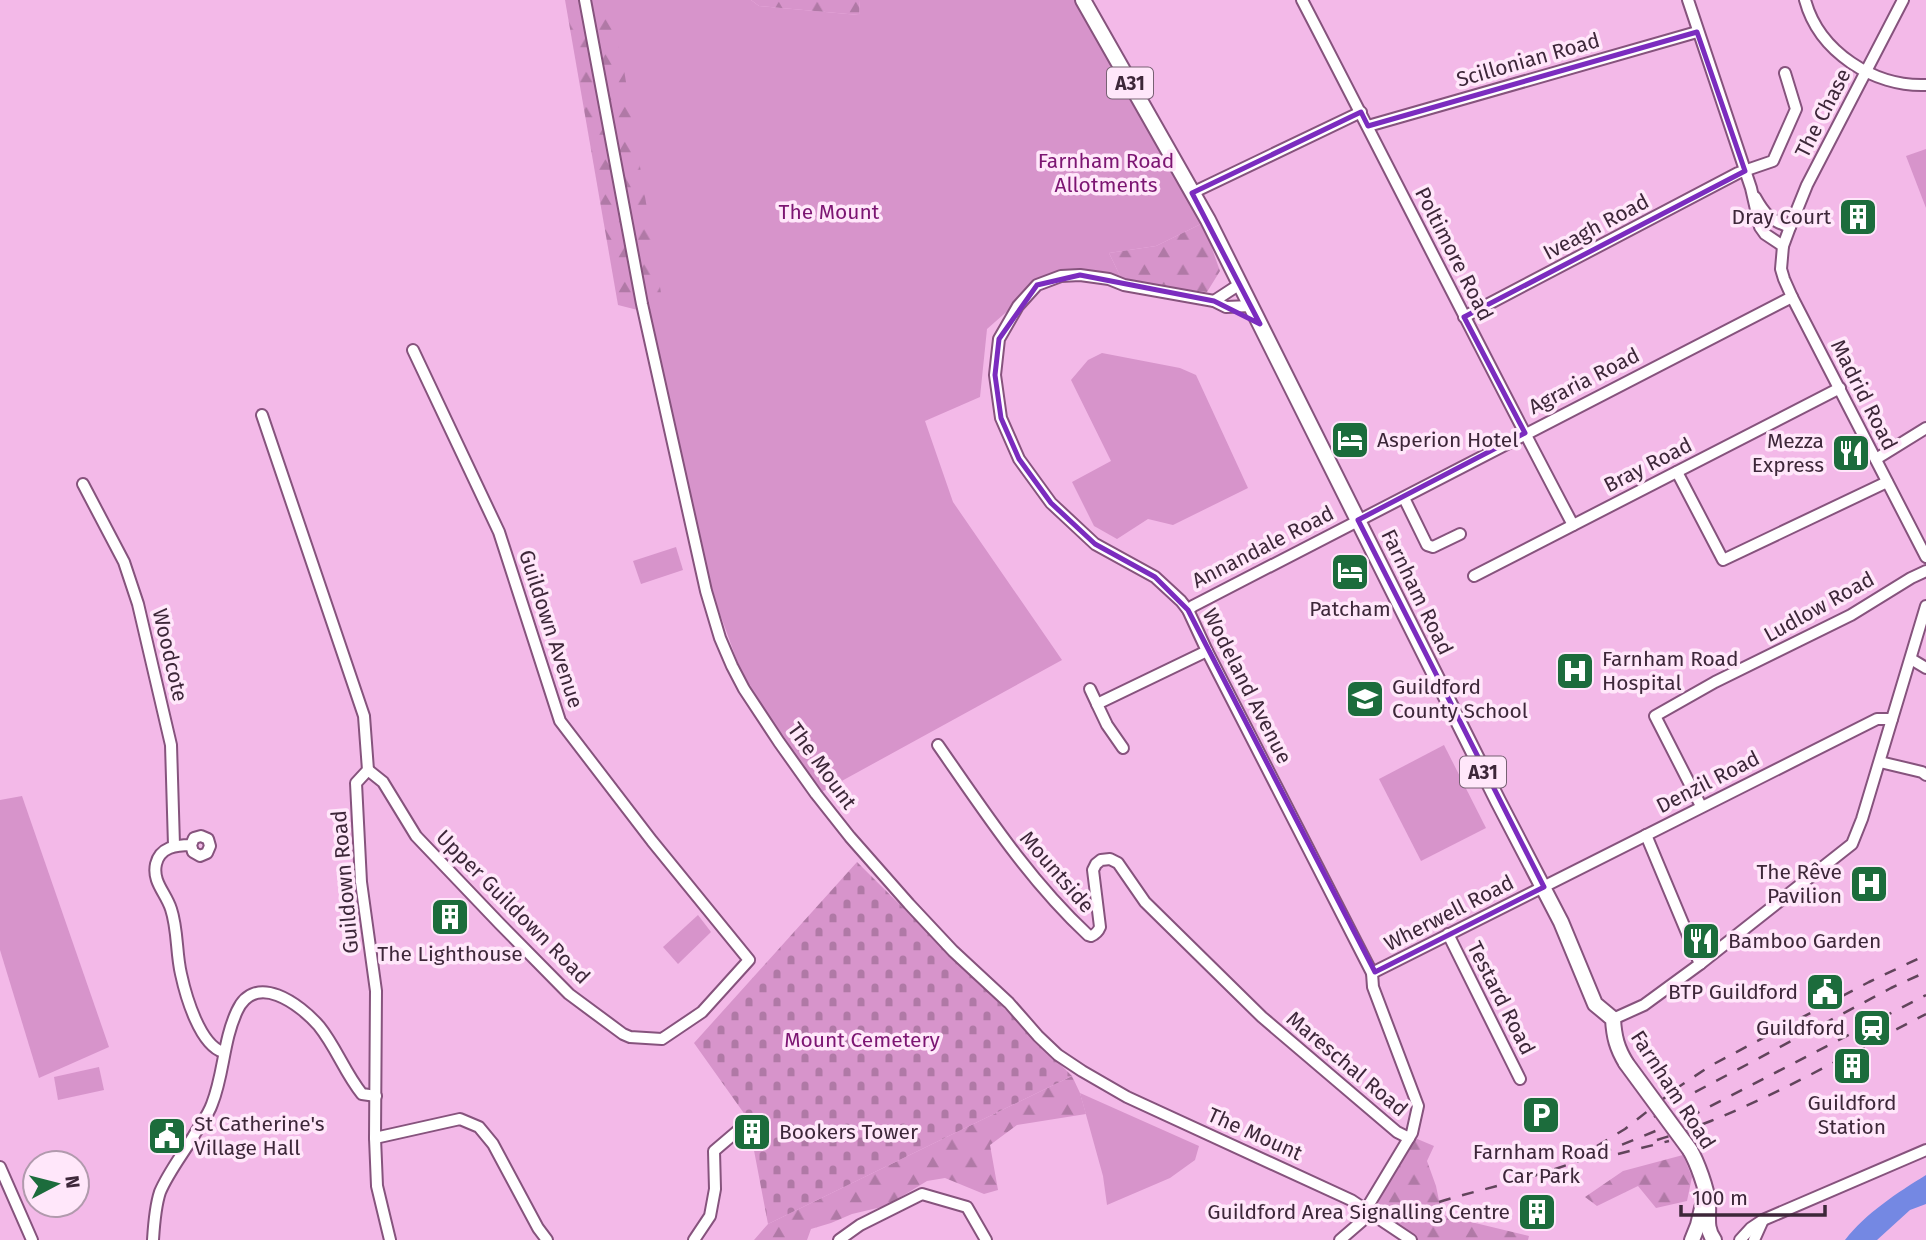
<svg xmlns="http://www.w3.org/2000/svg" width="1926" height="1240" font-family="'Fira Sans',sans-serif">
<defs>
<pattern id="forest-firs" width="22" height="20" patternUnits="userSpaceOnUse" patternTransform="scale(1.75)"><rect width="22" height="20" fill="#d794cb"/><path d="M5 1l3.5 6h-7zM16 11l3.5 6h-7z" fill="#b079a6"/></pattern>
<pattern id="cemetery-stones" width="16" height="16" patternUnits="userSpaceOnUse" patternTransform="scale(1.75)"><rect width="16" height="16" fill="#d794cb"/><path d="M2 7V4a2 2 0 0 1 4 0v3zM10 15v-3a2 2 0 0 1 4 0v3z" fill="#b079a6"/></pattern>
</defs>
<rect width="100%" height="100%" fill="#f3b9e8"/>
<g fill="#d794cb">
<path d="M589,0H751L759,6L859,15L860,0H1079L1203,223L1156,246L1109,253L1124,284L1080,275L1037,285L987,329L980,397L925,421L953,502L1062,660L818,794L744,680L712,592L648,312Z"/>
<path d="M1926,149V208L1906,156Z"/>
<path d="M1102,353L1180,368L1196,375L1248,488L1173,525L1148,519L1117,539L1094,526L1072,482L1111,461L1071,380L1088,360Z"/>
<path d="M676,547L683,570L641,584L633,561Z"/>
<path d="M1444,745L1486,828L1421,861L1379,779Z"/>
<path d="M22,796L109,1047L39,1078L0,950V800Z"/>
<path d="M698,915L711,932L678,964L663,947Z"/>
<path d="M99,1067L104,1090L58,1100L54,1077Z"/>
<path d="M1080,1093L1199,1146L1195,1160L1170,1178L1107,1205L1103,1176Z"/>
</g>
<g fill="url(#forest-firs)">
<path d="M565,0H605L608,6L623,64L665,317L618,305Z"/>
<path d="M751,0H860L859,15L759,6Z"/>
<path d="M1203,223L1220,271L1207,292L1124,284L1109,253L1156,246Z"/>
<path d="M1072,1076L1080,1093L1086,1114L1017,1125L990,1145L998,1190L984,1194L945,1178L927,1181L886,1206L852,1214L831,1223L811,1229L807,1240H754L768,1224Z"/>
<path d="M1415,1138L1434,1146L1427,1161L1436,1186L1442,1215L1529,1236L1528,1240H1417L1375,1208Z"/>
<path d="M1683,1155L1692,1177L1687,1201L1656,1208L1638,1186L1597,1206L1585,1197L1623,1171Z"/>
</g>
<path fill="url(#cemetery-stones)" d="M857,862L1072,1076L768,1224L748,1119L694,1043Z"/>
<path fill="#7488e3" d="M1926,1175V1204L1910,1210L1877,1240H1845C1866,1213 1897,1193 1926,1175Z"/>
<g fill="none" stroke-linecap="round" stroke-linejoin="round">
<defs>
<g id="minor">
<path d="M585,0L642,304L706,591L720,638L732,666L744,689L779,742L816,794L850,837L909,904L953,951L1009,1003L1038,1036L1058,1055L1082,1071L1127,1097L1351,1200L1411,1240"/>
<path d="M1302,0C1393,175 1481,351 1573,525"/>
<path d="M1688,0L1751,188L1760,227L1765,234L1783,246"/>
<path d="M1805,0C1819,52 1874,87 1926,85"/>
<path d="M1903,0L1807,185L1790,227L1783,246L1781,269L1784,279L1792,297L1926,557"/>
<path d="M1368,126L1697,32"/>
<path d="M1192,193L1361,112"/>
<path d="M1755,197C1765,215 1770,220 1790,227"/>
<path d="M1214,301L1240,284"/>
<path d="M1251,306L1226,307L1214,301L1124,285L1109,279L1080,275L1061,276L1037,285L1018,306L999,339L995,375L1001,418L1019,459L1051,503L1095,544L1155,577L1181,601L1188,610L1207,651L1372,973L1373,987L1418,1106L1412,1133L1368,1206L1362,1221L1340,1240"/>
<path d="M1464,317L1738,173L1773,161L1796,109L1785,73"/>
<path d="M262,415L364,716L368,770L356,783L361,882L376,991L375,1138L377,1186L390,1240"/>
<path d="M1876,459L1926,428"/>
<path d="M1677,472L1723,560L1887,482"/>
<path d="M83,484L124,562L138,604L171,745L174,845"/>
<path d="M1404,498L1427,545L1433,547L1460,534"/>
<path d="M1474,576L1840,388"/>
<path d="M1188,610L1193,606L1792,297"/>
<path d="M1911,659L1926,668"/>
<path d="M1090,689L1097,704"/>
<path d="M938,745C984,811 1028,879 1088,935L1091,936C1096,934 1098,932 1100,927L1093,870L1096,864L1101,860L1110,859L1118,863L1145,902L1262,1017L1397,1132L1409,1138"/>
<path d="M1123,748L1107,725L1097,704L1207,651"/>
<path d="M1880,762L1922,772L1926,775"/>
<path d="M368,770L383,782L416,836L500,924L569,994L623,1034L630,1037L662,1039L702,1012L749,960L652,841L560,721L499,532L413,350"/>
<path d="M1701,806L1655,716L1715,682L1851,615L1911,578L1926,571"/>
<path d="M1646,835L1700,964"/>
<path d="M191,845L194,838L201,836L208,839L210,846L207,853L200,856L193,852L191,845C176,845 160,847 156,864C152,882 166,893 171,909C178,930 176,953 181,974C186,997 200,1045 223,1052"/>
<path d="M1448,934L1520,1079"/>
<path d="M1372,973L1877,719H1892"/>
<path d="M1613,1019L1644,1005L1700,964L1852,844L1862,819L1926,606"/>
<path d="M375,1138L460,1119L479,1127L493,1144L538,1228L547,1240"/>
<path d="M0,1167L32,1240"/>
<path d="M153,1240C154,1224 155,1207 160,1192C168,1173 182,1155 193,1137C199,1126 208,1116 212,1104C224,1074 223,1041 237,1011C255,971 300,1004 319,1026C336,1047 345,1073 362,1094L376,1096"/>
<path d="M694,1240L710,1216L715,1189L714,1151L741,1128"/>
<path d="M839,1240L860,1225L922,1194L967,1207L986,1240"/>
<path d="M1740,1240L1751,1228L1763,1220L1926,1150"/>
<path d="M1754,1240L1763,1220"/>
</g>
<g id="major">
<path d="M1083,0L1208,220L1498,801L1561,922L1595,1004L1613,1019C1614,1037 1617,1048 1626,1063"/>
<path d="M1690,1150C1697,1162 1707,1189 1708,1203C1709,1216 1705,1228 1714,1240"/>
<path d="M1692,1240L1698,1225L1702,1208"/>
</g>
</defs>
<use href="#minor" stroke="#86537d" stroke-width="14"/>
<use href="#major" stroke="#86537d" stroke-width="18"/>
<use href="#minor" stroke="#fff" stroke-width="10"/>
<use href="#major" stroke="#fff" stroke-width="14"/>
<g stroke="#61445b" stroke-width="2.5" stroke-dasharray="12 12" stroke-linecap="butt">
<path d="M1654,1117L1684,1098L1891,988L1926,972"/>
<path d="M1657,1140C1752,1111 1838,1059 1926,1014"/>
<path d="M1597,1146L1625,1129L1677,1088L1710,1066L1869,982L1926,955"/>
<path d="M1618,1154L1669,1141"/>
<path d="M1439,1202C1474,1191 1509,1184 1543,1173C1596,1156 1648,1135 1699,1112L1926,995"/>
</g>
<defs>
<path id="major-bridge" d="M1626,1063L1690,1150"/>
</defs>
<use href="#major-bridge" stroke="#86537d" stroke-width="18" stroke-linecap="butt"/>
<use href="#major-bridge" stroke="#fff" stroke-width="14"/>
</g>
<path fill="none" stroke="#7b2cbf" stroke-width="5" stroke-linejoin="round" d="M1697,32L1745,171L1464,317L1525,433L1358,520L1544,887L1375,972L1188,610L1155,577L1095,544L1051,503L1019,459L1001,418L995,375L999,339L1037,285L1080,275L1214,301L1260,324L1192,193L1361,112L1368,126Z"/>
<defs>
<symbol id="building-square" viewBox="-11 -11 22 22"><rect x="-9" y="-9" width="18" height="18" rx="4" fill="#1c6c3c" stroke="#ffe7fa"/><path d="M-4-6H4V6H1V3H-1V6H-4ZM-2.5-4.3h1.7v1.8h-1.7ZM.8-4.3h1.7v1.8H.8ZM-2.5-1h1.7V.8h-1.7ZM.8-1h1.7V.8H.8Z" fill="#fff"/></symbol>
<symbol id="hotel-square" viewBox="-11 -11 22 22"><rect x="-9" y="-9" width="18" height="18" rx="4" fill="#1c6c3c" stroke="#ffe7fa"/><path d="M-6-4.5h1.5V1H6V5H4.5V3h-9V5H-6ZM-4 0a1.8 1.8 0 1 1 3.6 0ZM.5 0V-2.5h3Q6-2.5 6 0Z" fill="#fff"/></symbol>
<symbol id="restaurant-square" viewBox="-11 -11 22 22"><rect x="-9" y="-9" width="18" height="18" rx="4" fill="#1c6c3c" stroke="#ffe7fa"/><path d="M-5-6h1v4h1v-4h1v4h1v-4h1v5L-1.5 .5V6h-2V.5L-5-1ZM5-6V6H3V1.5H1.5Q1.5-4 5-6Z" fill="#fff"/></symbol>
<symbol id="hospital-square" viewBox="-11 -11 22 22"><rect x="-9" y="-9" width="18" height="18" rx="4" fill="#1c6c3c" stroke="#ffe7fa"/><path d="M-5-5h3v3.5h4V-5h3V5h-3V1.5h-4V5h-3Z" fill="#fff"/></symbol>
<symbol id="school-square" viewBox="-11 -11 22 22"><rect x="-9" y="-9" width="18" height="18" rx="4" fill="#1c6c3c" stroke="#ffe7fa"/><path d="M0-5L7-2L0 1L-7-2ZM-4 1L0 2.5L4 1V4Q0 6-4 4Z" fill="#fff"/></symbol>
<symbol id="civic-square" viewBox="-11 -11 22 22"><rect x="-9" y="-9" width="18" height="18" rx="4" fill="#1c6c3c" stroke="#ffe7fa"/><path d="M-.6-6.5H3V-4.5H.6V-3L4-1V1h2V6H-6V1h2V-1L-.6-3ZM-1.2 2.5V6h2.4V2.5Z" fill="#fff"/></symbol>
<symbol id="station-square" viewBox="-11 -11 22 22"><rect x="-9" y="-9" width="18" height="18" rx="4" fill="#1c6c3c" stroke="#ffe7fa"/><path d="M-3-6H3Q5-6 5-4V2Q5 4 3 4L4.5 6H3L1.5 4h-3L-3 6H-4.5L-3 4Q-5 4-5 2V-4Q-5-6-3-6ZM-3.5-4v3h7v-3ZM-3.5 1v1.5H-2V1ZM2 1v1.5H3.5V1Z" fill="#fff"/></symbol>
<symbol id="parking-square" viewBox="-11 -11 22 22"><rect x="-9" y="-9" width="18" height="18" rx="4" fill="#1c6c3c" stroke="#ffe7fa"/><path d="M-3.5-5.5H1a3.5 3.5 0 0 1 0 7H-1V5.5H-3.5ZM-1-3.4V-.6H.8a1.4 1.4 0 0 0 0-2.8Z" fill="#fff"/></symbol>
</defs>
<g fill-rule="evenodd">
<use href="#building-square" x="1836" y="195" width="44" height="44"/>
<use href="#hotel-square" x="1328" y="418" width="44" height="44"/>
<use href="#restaurant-square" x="1829" y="431" width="44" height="44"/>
<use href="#hotel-square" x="1328" y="550" width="44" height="44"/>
<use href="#hospital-square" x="1553" y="649" width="44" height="44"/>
<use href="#school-square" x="1343" y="677" width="44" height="44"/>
<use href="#hospital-square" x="1847" y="862" width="44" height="44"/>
<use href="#building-square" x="428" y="895" width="44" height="44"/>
<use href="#restaurant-square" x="1679" y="919" width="44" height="44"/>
<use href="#civic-square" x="1803" y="970" width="44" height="44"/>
<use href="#station-square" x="1850" y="1006" width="44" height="44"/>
<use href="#building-square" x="1830" y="1044" width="44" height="44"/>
<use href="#parking-square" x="1519" y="1093" width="44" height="44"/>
<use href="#building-square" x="730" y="1110" width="44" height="44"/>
<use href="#civic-square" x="145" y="1114" width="44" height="44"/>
<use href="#building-square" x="1515" y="1190" width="44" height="44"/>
</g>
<g text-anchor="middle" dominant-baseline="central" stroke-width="7" stroke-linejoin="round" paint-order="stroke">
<g fill="#ffe7fa" stroke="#776173" stroke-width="2">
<rect x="1107" y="67.5" width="46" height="31" rx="5"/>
<rect x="1460" y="756.5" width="46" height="31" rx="5"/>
</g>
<g font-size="19" font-weight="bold" fill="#3d2739">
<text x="1130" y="83">A31</text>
<text x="1483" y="772">A31</text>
</g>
<g font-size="21" fill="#3d2739" stroke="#ffe7fa">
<text transform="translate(1528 60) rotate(-16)">Scillonian Road</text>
<text transform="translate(1823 113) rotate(-63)">The Chase</text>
<text transform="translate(1596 227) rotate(-28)">Iveagh Road</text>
<text transform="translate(1454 254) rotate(63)">Poltimore Road</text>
<text transform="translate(1584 381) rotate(-27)">Agraria Road</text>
<text transform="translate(1864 395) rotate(63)">Madrid Road</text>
<text transform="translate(1648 465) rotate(-27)">Bray Road</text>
<text transform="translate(1263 547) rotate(-27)">Annandale Road</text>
<text transform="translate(1417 592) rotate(64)">Farnham Road</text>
<text transform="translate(1819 607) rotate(-29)">Ludlow Road</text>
<text transform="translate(551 629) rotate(72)">Guildown Avenue</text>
<text transform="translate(170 655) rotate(77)">Woodcote</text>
<text transform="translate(1247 686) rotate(63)">Wodeland Avenue</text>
<text transform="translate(822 766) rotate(54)">The Mount</text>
<text transform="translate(1708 782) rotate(-27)">Denzil Road</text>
<text transform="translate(1057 872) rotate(49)">Mountside</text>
<text transform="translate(345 882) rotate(-95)">Guildown Road</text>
<text transform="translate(513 907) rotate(45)">Upper Guildown Road</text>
<text transform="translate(1449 913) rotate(-27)">Wherwell Road</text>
<text transform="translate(1501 998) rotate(63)">Testard Road</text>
<text transform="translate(1347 1064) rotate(40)">Mareschal Road</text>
<text transform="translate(1673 1090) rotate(57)">Farnham Road</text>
<text transform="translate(1255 1134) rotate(24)">The Mount</text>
</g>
<g font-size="21" fill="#7c1572" stroke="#ffe7fa">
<text x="1106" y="161">Farnham Road<tspan x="1106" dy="24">Allotments</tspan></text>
<text x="829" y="212">The Mount</text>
<text x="862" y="1040">Mount Cemetery</text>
</g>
<g font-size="21" fill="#3d2739" stroke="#ffe7fa" text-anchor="end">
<text x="1831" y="217">Dray Court</text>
<text x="1377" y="440" text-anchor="start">Asperion Hotel</text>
<text x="1824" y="441">Mezza<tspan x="1824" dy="24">Express</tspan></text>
<text x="1350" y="609" text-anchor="middle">Patcham</text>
<text x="1602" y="659" text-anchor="start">Farnham Road<tspan x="1602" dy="24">Hospital</tspan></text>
<text x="1392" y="687" text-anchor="start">Guildford<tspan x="1392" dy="24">County School</tspan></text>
<text x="1842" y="872">The Rêve<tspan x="1842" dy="24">Pavilion</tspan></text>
<text x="1728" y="941" text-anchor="start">Bamboo Garden</text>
<text x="450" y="954" text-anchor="middle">The Lighthouse</text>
<text x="1798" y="992">BTP Guildford</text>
<text x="1845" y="1028">Guildford</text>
<text x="1852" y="1103" text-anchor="middle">Guildford<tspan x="1852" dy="24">Station</tspan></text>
<text x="194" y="1124" text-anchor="start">St Catherine's<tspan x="194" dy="24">Village Hall</tspan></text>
<text x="779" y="1132" text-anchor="start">Bookers Tower</text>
<text x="1541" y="1152" text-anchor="middle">Farnham Road<tspan x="1541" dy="24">Car Park</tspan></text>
<text x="1510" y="1212">Guildford Area Signalling Centre</text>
</g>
</g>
<g transform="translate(56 1184) rotate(83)"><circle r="33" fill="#ffe7fa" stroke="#b19aad" stroke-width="2"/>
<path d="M0-5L12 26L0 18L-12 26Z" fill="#1c6c3c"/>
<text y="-10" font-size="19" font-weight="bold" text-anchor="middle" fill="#3d2739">N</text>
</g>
<path d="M1681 1205v10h144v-10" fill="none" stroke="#3d2739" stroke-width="3.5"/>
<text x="1692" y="1205" font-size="21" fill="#3d2739" stroke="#ffe7fa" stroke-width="5" paint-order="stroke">100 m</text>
</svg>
